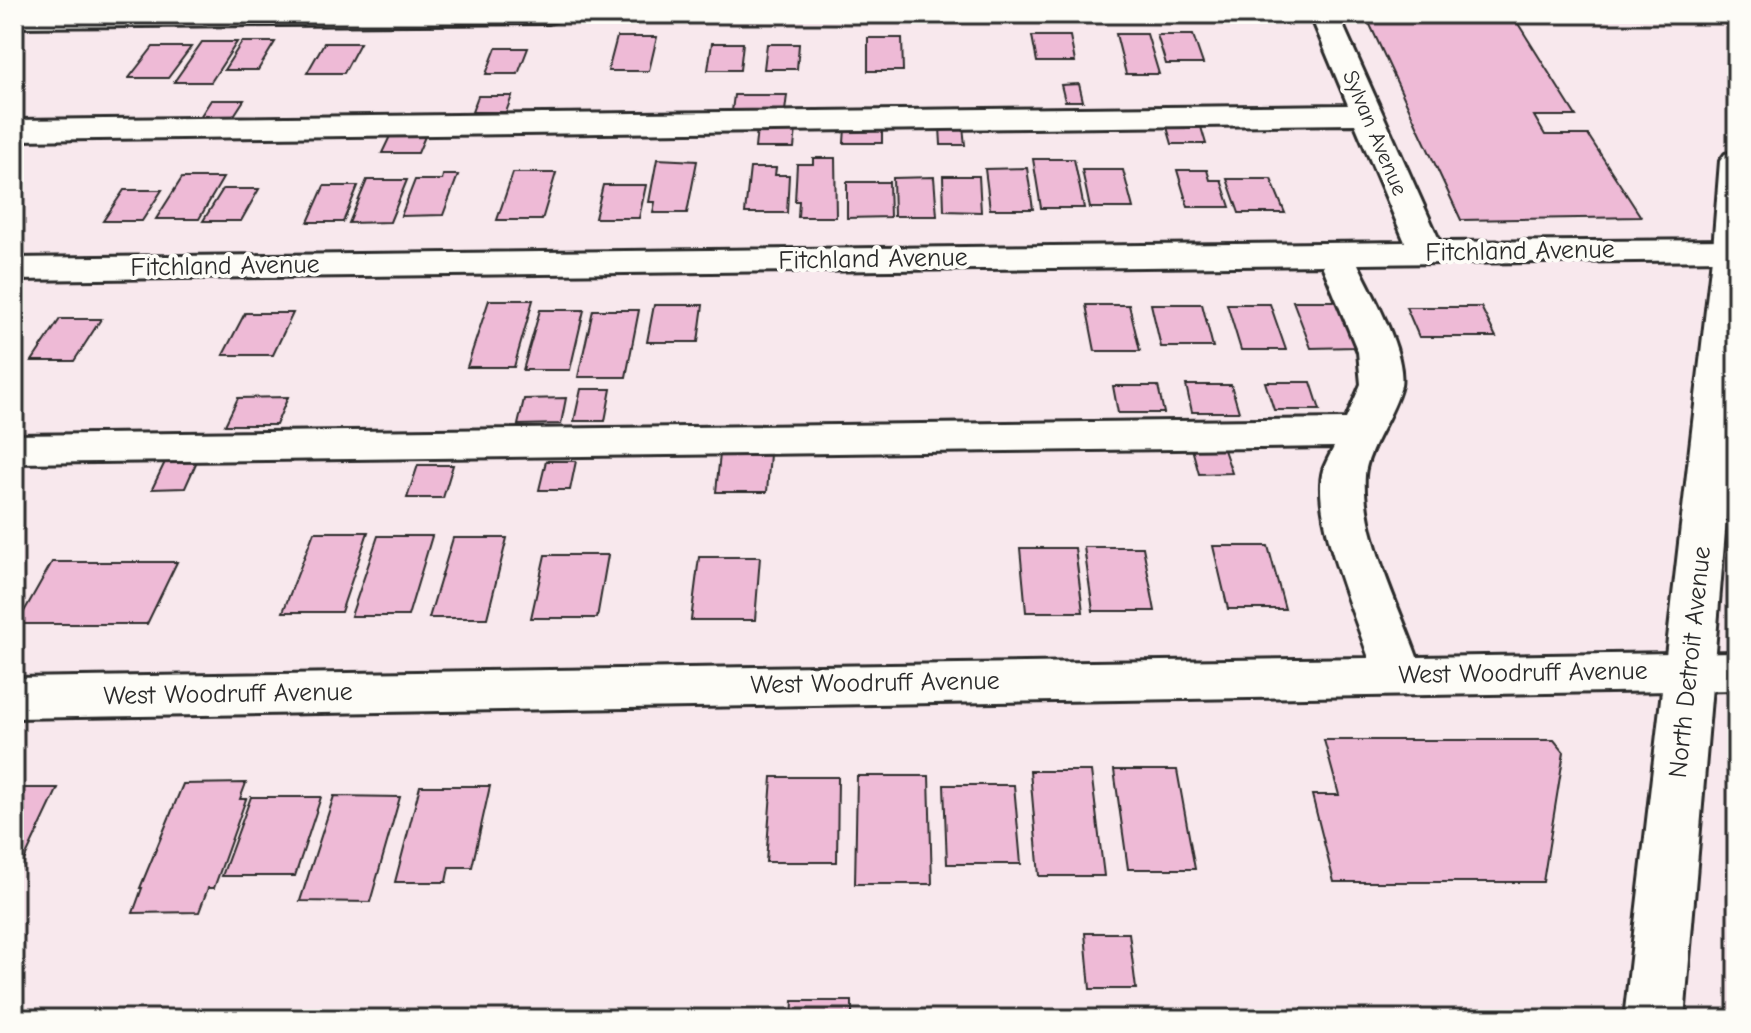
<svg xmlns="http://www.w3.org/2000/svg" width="1751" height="1033" font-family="'Comic Neue',sans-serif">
<rect width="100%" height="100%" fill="#f8e8ed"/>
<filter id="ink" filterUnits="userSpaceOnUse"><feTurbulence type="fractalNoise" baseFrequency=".0125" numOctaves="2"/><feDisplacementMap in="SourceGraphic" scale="16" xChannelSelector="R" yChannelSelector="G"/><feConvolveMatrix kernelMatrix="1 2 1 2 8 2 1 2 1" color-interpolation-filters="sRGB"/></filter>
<g filter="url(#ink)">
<g fill="#eebad6" stroke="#2b2b2b" stroke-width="2">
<path d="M1365,14H1512L1576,116H1534L1545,135H1588L1641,217L1461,220Z"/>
<path d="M1116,34H1147L1159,74H1126Z"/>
<path d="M1157,35H1193L1203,64H1166Z"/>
<path d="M1032,36H1070L1075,62H1037Z"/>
<path d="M617,37H657L649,71H608Z"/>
<path d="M868,38H902L903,71H868Z"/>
<path d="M202,42H237L211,82H174Z"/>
<path d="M242,42H275L258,70H224Z"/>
<path d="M324,43H360L344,73H307Z"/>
<path d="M712,43H743L740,70H708Z"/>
<path d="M767,44H799L797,69H764Z"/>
<path d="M153,47H191L168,78H129Z"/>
<path d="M496,48H528L518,74H486Z"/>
<path d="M1079,84L1083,101H1065L1061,85Z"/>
<path d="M734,95H787L785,111H732Z"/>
<path d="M478,96H512L506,112H472Z"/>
<path d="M211,100H244L233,117H200Z"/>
<path d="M940,127H963L965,145H941Z"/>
<path d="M1167,127H1201L1206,144H1172Z"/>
<path d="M845,128H882V143H844Z"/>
<path d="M757,129H796L794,148H755Z"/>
<path d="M391,134H426L418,153H382Z"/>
<path d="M813,158H835L836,217H798L799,201H795L797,164H813Z"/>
<path d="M657,159L697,161L687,213H653L655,202H649Z"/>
<path d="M1033,159H1074L1084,208H1041Z"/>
<path d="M750,168H776L775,175H789L787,213H745Z"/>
<path d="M1027,168L1033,209H990L985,169Z"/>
<path d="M1082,170H1123L1133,208H1090Z"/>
<path d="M1177,170H1207L1210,180H1221L1230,207H1188Z"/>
<path d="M513,173H556L542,220H497Z"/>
<path d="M443,175H458L443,215L401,216L415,180H442Z"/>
<path d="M943,176H979L981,212L944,211Z"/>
<path d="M934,177L937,216H894L893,178Z"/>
<path d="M182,178H223L199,219H156Z"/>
<path d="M1227,179H1271L1285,213H1239Z"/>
<path d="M367,180H407L390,222L349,223Z"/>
<path d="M847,182H889L890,217L847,218Z"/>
<path d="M603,185H646L639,218H595Z"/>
<path d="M324,186H358L343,222H308Z"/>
<path d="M223,189H259L241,221H203Z"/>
<path d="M124,190H162L142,221H103Z"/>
<path d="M489,300H533L514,367H467Z"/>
<path d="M1293,301H1336L1355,347L1311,348Z"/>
<path d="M1151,304H1202L1213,347H1161Z"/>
<path d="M1227,304H1270L1286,350H1241Z"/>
<path d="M654,305H703L698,342H647Z"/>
<path d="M1086,305H1129L1140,351H1095Z"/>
<path d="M1406,307H1481L1496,337H1419Z"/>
<path d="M540,310H584L570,370H523Z"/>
<path d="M593,310H639L626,377H578Z"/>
<path d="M245,313H293L273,355H223Z"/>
<path d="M60,319H101L74,361H32Z"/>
<path d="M1265,382H1311L1320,410H1274Z"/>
<path d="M1186,385H1231L1239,412H1192Z"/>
<path d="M1113,386H1158L1164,413H1118Z"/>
<path d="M581,389H611L605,421H574Z"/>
<path d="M288,397L276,425H225L238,398Z"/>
<path d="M566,398L561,424L518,425L524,399Z"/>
<path d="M1222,444L1232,473L1199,474L1191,445Z"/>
<path d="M720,454H770L767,492H716Z"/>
<path d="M197,461L185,488L152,489L165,462Z"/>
<path d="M546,461H576L570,490H539Z"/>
<path d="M418,465H453L443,498H407Z"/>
<path d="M314,532H368L341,612H283Z"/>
<path d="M378,536H432L408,616H351Z"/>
<path d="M453,538H507L487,618H429Z"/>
<path d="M1213,546H1268L1285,609H1228Z"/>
<path d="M1084,547H1143L1155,611H1093Z"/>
<path d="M1020,548H1075L1083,612H1026Z"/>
<path d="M545,555H608L597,618H531Z"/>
<path d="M699,557H760L755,620H691Z"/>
<path d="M52,562H177L147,624H17Z"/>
<path d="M1324,740H1554L1564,752L1543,882H1334L1312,795H1339Z"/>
<path d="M1114,770H1177L1195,869H1128Z"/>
<path d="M1030,771H1091L1104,876H1039Z"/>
<path d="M857,776H929L932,884H855Z"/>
<path d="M772,777H838L837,862H766Z"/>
<path d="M246,783L240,799H246L214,888H208L199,912L133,913L142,888H140L183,784Z"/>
<path d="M944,785H1014L1021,864H947Z"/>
<path d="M420,786H490L472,867H449L446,882H395Z"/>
<path d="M14,788H58L18,873H14Z"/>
<path d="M334,796L400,797L370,902L300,901Z"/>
<path d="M251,797H321L295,876H222Z"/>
<path d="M1085,933H1129L1136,989H1090Z"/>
<path d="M793,1001H852V1019H792Z"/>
</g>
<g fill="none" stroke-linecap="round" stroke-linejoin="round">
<defs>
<g id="minor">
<path d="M14,14H563L559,20L549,23L14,27Z"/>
<path d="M1310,14H1338L1440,242L1737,240V258L1731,260L1358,264C1372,294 1406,351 1401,385C1396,412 1367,449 1365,475C1361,532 1398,603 1417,657L1737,652V690L14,718V678L1369,658C1354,613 1311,514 1323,470C1326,462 1330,455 1334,447L14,463V435L1346,419L1361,384L1358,352L1322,265L14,280V258L1405,242L1355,124L14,140V120L1348,105Z"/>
</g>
<path id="major" d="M1737,151V389L1684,1019H1624L1713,249L1720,161L1725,154Z"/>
</defs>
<use href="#minor" stroke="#2b2b2b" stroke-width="6"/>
<use href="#major" stroke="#2b2b2b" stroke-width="6"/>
<use href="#minor" fill="#fdfcf7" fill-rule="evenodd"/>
<use href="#major" fill="#fdfcf7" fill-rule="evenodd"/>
</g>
</g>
<g text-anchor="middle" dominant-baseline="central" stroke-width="8" stroke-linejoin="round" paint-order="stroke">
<g font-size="22" fill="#2b2b2b" stroke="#fdfcf7">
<text transform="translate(1375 133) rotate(67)">Sylvan Avenue</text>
</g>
<g font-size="26" fill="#2b2b2b" stroke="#fdfcf7">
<text transform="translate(1520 251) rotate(-1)">Fitchland Avenue</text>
<text transform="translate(873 259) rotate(-1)">Fitchland Avenue</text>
<text transform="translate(225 266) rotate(-1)">Fitchland Avenue</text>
<text transform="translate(1690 662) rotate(-84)">North Detroit Avenue</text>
<text transform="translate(1523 673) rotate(-1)">West Woodruff Avenue</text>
<text transform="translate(875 683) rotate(-1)">West Woodruff Avenue</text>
<text transform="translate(228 694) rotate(-1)">West Woodruff Avenue</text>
</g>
</g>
<rect width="1751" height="1033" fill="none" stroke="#fdfcf7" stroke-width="48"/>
<rect x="24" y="24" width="1703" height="985" fill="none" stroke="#2b2b2b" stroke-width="3" filter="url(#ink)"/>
</svg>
